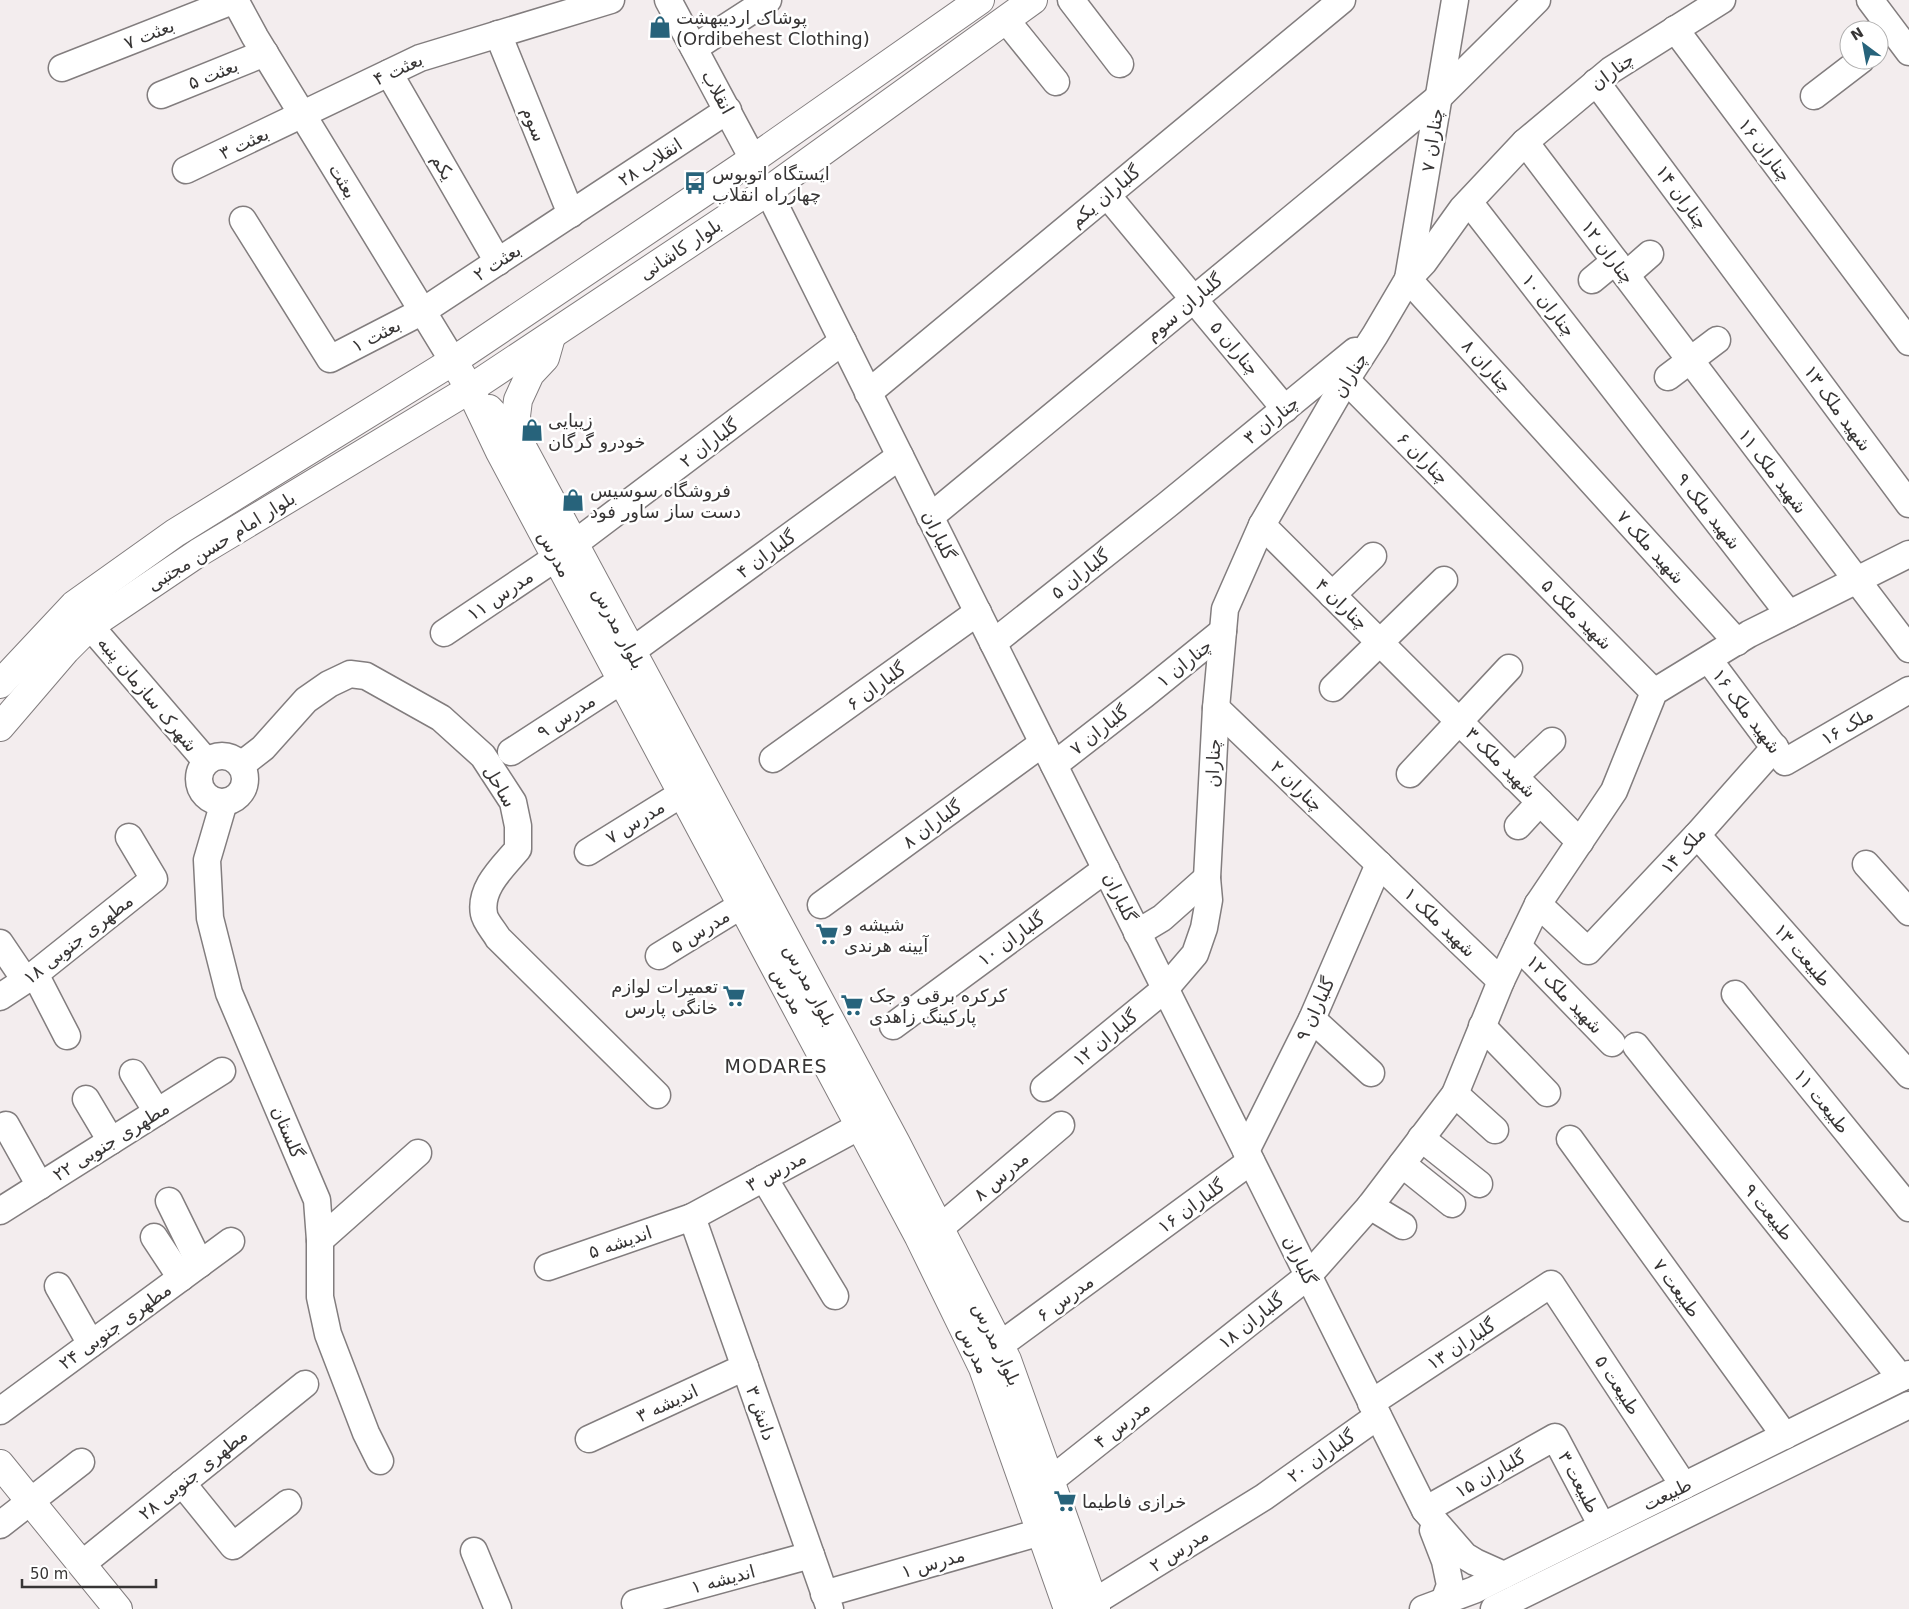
<svg xmlns="http://www.w3.org/2000/svg" width="1909" height="1609" font-family="'DejaVu Sans',Cairo,sans-serif">
<rect width="100%" height="100%" fill="#f3edee"/>
<g fill="none" stroke-linecap="round" stroke-linejoin="round">
<defs>
<g id="minor">
<path d="M235,0L255,37L453,361"/>
<path d="M668,0L753,159"/>
<path d="M1071,0L1120,64"/>
<path d="M1455,0L1408,279L1737,642"/>
<path d="M1870,0L1909,52"/>
<path d="M1006,20L1056,82"/>
<path d="M1675,29L1909,342"/>
<path d="M498,34L571,214"/>
<path d="M694,48L768,0"/>
<path d="M62,68L235,0"/>
<path d="M389,73L498,262"/>
<path d="M1596,82L1909,504"/>
<path d="M161,95L265,53"/>
<path d="M1814,96L1861,60"/>
<path d="M1525,142L1909,649"/>
<path d="M186,170L420,58L611,0"/>
<path d="M768,191L1425,1510L1465,1556L1475,1562L1504,1575"/>
<path d="M1107,195L1285,409"/>
<path d="M1469,202L1789,614"/>
<path d="M243,220L330,359L423,311L728,110"/>
<path d="M1626,275L1650,254"/>
<path d="M1592,280L1615,261"/>
<path d="M1668,377L1717,340"/>
<path d="M1346,380L1654,692"/>
<path d="M868,393L1342,0"/>
<path d="M930,517L1439,97L1537,0"/>
<path d="M1262,525L1580,842"/>
<path d="M574,544L843,341"/>
<path d="M1332,595L1373,556"/>
<path d="M90,626L206,761"/>
<path d="M444,633L557,557"/>
<path d="M993,643L1167,505L1355,351"/>
<path d="M632,651L900,456"/>
<path d="M1709,660L1785,762L1909,690"/>
<path d="M1333,688L1444,580"/>
<path d="M1216,708L1501,981"/>
<path d="M511,752L622,680"/>
<circle cx="222" cy="779" r="23"/>
<path d="M773,759L978,612"/>
<path d="M241,765L263,748L306,700L329,684L350,674L366,676L441,718L483,756L513,802L518,826V849C503,867 479,888 484,914C485,921 494,931 498,938L657,1095"/>
<path d="M1054,765L1144,695L1223,631"/>
<path d="M1410,774L1509,668"/>
<path d="M1514,777L1552,741"/>
<path d="M224,802L207,860L210,918L229,993L317,1200L320,1240V1297L328,1334L366,1433L380,1461"/>
<path d="M1518,826L1540,802"/>
<path d="M1697,835L1909,1075"/>
<path d="M588,852L683,793"/>
<path d="M1866,864L1909,912"/>
<path d="M1538,904L1588,951L1697,835L1775,747"/>
<path d="M821,905L1043,743"/>
<path d="M1137,933L1162,918L1207,878"/>
<path d="M0,943L25,980"/>
<path d="M1518,946L1612,1043"/>
<path d="M659,956L742,905"/>
<path d="M35,974L67,1036"/>
<path d="M1735,994L1909,1208"/>
<path d="M0,997L35,974L154,879L129,837"/>
<path d="M1312,1019L1371,1073"/>
<path d="M893,1026L1106,869"/>
<path d="M1482,1026L1547,1093"/>
<path d="M1636,1046L1901,1378"/>
<path d="M133,1073L157,1112"/>
<path d="M1044,1088L1165,989L1195,954L1204,928L1209,900L1207,878L1216,708L1225,609L1262,525L1346,380L1375,335L1408,279L1424,262L1462,209L1525,142L1611,70L1722,0"/>
<path d="M1455,1094L1495,1130"/>
<path d="M86,1099L111,1141"/>
<path d="M6,1125L40,1186"/>
<path d="M1421,1138L1479,1184"/>
<path d="M1570,1139L1785,1436"/>
<path d="M1246,1151L1312,1019L1379,864"/>
<path d="M1402,1164L1452,1204"/>
<path d="M764,1178L835,1296"/>
<path d="M169,1201L200,1264"/>
<path d="M1370,1206L1403,1226"/>
<path d="M0,1211L222,1071"/>
<path d="M692,1217L830,1609"/>
<path d="M940,1228L1061,1125"/>
<path d="M154,1237L181,1278"/>
<path d="M320,1240L418,1153"/>
<path d="M548,1267L692,1217L860,1126"/>
<path d="M58,1286L91,1344"/>
<path d="M1000,1345L1251,1161"/>
<path d="M1371,1403L1551,1284L1684,1486"/>
<path d="M0,1411L231,1241"/>
<path d="M589,1439L745,1367"/>
<path d="M1051,1480L1308,1276L1370,1206L1455,1094L1501,981L1538,904L1614,791L1654,692L1749,634L1909,554"/>
<path d="M182,1483L233,1546L288,1503"/>
<path d="M1425,1510L1555,1437L1602,1526"/>
<path d="M0,1525L81,1462"/>
<path d="M1433,1530L1445,1561L1450,1585L1444,1601"/>
<path d="M474,1551L498,1609"/>
<path d="M82,1564L305,1384"/>
<path d="M824,1594L1041,1532"/>
<path d="M1094,1602L1264,1497L1378,1416"/>
<path d="M635,1603L811,1555"/>
<path d="M1423,1609L1474,1590L1909,1374"/>
<path d="M1494,1609L1909,1405"/>
</g>
<g id="major">
<path d="M453,361L470,389L500,452L919,1237L983,1368L1068,1609"/>
<path d="M489,409L519,441L896,1143L1007,1360L1096,1609"/>
<path d="M519,441L516,416L518,400L530,374L545,358L551,337"/>
<path d="M0,684L74,605L175,533L453,361L753,159L980,0"/>
<path d="M0,727L66,650L90,626L198,553L470,389L768,191L1033,0"/>
<path d="M0,1464L118,1609"/>
</g>
</defs>
<use href="#minor" stroke="#827d7e" stroke-width="29"/>
<use href="#major" stroke="#827d7e" stroke-width="30"/>
<use href="#minor" stroke="#fff" stroke-width="26"/>
<use href="#major" stroke="#fff" stroke-width="28"/>
</g>
<defs>
<symbol id="shop-bare" viewBox="-9 -9 18 18"><path d="M-5-2.5h2.3a2.7 3.5 0 0 1 5.4 0H5L5.5 6h-11ZM-1.5-2.5h3a1.5 2.3 0 0 0-3 0Z" fill="#27637b" stroke="#fff" stroke-width="2.5" paint-order="stroke"/></symbol>
<symbol id="bus-bare" viewBox="-9 -9 18 18"><path d="M-5-6H5V4H4V6H2V4H-2V6H-4V4H-5ZM-3.5-4V0h7V-4ZM-3.5 1.2v1.5H-2V1.2ZM2 1.2v1.5H3.5V1.2Z" fill="#27637b" stroke="#fff" stroke-width="2.5" paint-order="stroke"/></symbol>
<symbol id="supermarket-bare" viewBox="-9 -9 18 18"><path d="M-6-5.5h2.5l.6 2H6L4.5 2H-2.5L-4.4-4H-6ZM-1.5 3.2a1.3 1.3 0 1 0 .1 0ZM3 3.2a1.3 1.3 0 1 0 .1 0Z" fill="#27637b" stroke="#fff" stroke-width="2.5" paint-order="stroke"/></symbol>
</defs>
<g fill-rule="evenodd">
<use href="#shop-bare" x="644" y="11" width="32" height="32"/>
<use href="#bus-bare" x="679" y="167" width="32" height="32"/>
<use href="#shop-bare" x="516" y="414" width="32" height="32"/>
<use href="#shop-bare" x="557" y="484" width="32" height="32"/>
<use href="#supermarket-bare" x="811" y="918" width="32" height="32"/>
<use href="#supermarket-bare" x="718" y="980" width="32" height="32"/>
<use href="#supermarket-bare" x="836" y="989" width="32" height="32"/>
<use href="#supermarket-bare" x="1049" y="1485" width="32" height="32"/>
</g>
<g text-anchor="middle" dominant-baseline="central" stroke-width="5" stroke-linejoin="round" paint-order="stroke">
<g font-size="18" fill="#373535" stroke="#fff" text-anchor="start">
<text x="676" y="17">پوشاک اردیبهشت<tspan x="676" dy="21">(Ordibehest Clothing)</tspan></text>
<text x="712" y="173">ایستگاه اتوبوس<tspan x="712" dy="21">چهارراه انقلاب</tspan></text>
<text x="548" y="420">زیبایی<tspan x="548" dy="21">خودرو گرگان</tspan></text>
<text x="590" y="490">فروشگاه سوسیس<tspan x="590" dy="21">دست ساز ساور فود</tspan></text>
<text x="844" y="924">شیشه و<tspan x="844" dy="21">آیینه هرندی</tspan></text>
<text x="718" y="986" text-anchor="end">تعمیرات لوازم<tspan x="718" dy="21">خانگی پارس</tspan></text>
<text x="869" y="995">کرکره برقی و جک<tspan x="869" dy="21">پارکینگ زاهدی</tspan></text>
<text x="1082" y="1501">خرازی فاطیما</text>
</g>
<g font-size="18" fill="#373535" stroke="#fff">
<text transform="translate(149 34) rotate(-22)">۷ بعثت</text>
<text transform="translate(398 69) rotate(-25)">۴ بعثت</text>
<text transform="translate(1612 71) rotate(-36)">چناران</text>
<text transform="translate(213 74) rotate(-22)">۵ بعثت</text>
<text transform="translate(718 92) rotate(61)">انقلاب</text>
<text transform="translate(534 124) rotate(68)">سوم</text>
<text transform="translate(1432 140) rotate(-81)">چناران ۷</text>
<text transform="translate(244 143) rotate(-25)">۳ بعثت</text>
<text transform="translate(1765 150) rotate(53)">چناران ۱۶</text>
<text transform="translate(650 162) rotate(-33)">۲۸ انقلاب</text>
<text transform="translate(443 167) rotate(60)">یکم</text>
<text transform="translate(343 181) rotate(59)">بعثت</text>
<text transform="translate(1105 196) rotate(-40)">گلباران یکم</text>
<text transform="translate(1682 197) rotate(54)">چناران ۱۴</text>
<text transform="translate(680 249) rotate(-34)">بلوار کاشانی</text>
<text transform="translate(1608 252) rotate(53)">چناران ۱۲</text>
<text transform="translate(497 262) rotate(-33)">۲ بعثت</text>
<text transform="translate(1549 305) rotate(52)">چناران ۱۰</text>
<text transform="translate(1184 307) rotate(-40)">گلباران سوم</text>
<text transform="translate(376 335) rotate(-27)">۱ بعثت</text>
<text transform="translate(1235 348) rotate(50)">۵ چناران</text>
<text transform="translate(1487 366) rotate(48)">چناران ۸</text>
<text transform="translate(1350 375) rotate(-58)">چناران</text>
<text transform="translate(1838 408) rotate(54)">شهید ملک ۱۳</text>
<text transform="translate(1271 420) rotate(-39)">چناران ۳</text>
<text transform="translate(709 443) rotate(-37)">گلباران ۲</text>
<text transform="translate(1423 458) rotate(45)">چناران ۶</text>
<text transform="translate(1773 471) rotate(53)">شهید ملک ۱۱</text>
<text transform="translate(1709 511) rotate(52)">شهید ملک ۹</text>
<text transform="translate(939 535) rotate(64)">گلباران</text>
<text transform="translate(221 541) rotate(-32)">بلوار امام حسن مجتبی</text>
<text transform="translate(1651 547) rotate(48)">شهید ملک ۷</text>
<text transform="translate(555 554) rotate(62)">مدرس</text>
<text transform="translate(766 554) rotate(-36)">گلباران ۴</text>
<text transform="translate(1080 574) rotate(-38)">گلباران ۵</text>
<text transform="translate(500 595) rotate(-34)">مدرس ۱۱</text>
<text transform="translate(1342 604) rotate(44)">۴ چناران</text>
<text transform="translate(1577 614) rotate(45)">شهید ملک ۵</text>
<text transform="translate(619 628) rotate(62)">بلوار مدرس</text>
<text transform="translate(1184 663) rotate(-39)">چناران ۱</text>
<text transform="translate(876 686) rotate(-36)">گلباران ۶</text>
<text transform="translate(148 694) rotate(50)">شهرک سازمان پنبه</text>
<text transform="translate(1747 711) rotate(53)">شهید ملک ۱۶</text>
<text transform="translate(566 716) rotate(-33)">مدرس ۹</text>
<text transform="translate(1847 726) rotate(-30)">ملک ۱۶</text>
<text transform="translate(1099 730) rotate(-38)">۷ گلباران</text>
<text transform="translate(1501 762) rotate(45)">۳ شهید ملک</text>
<text transform="translate(1213 763) rotate(-88)">چناران</text>
<text transform="translate(500 786) rotate(60)">ساحل</text>
<text transform="translate(1297 786) rotate(44)">۲ چناران</text>
<text transform="translate(635 822) rotate(-32)">مدرس ۷</text>
<text transform="translate(932 824) rotate(-36)">گلباران ۸</text>
<text transform="translate(1683 850) rotate(-47)">ملک ۱۴</text>
<text transform="translate(1120 897) rotate(64)">گلباران</text>
<text transform="translate(1440 922) rotate(44)">۱ شهید ملک</text>
<text transform="translate(700 931) rotate(-32)">مدرس ۵</text>
<text transform="translate(78 939) rotate(-38)">۱۸ مطهری جنوبی</text>
<text transform="translate(1011 939) rotate(-36)">گلباران ۱۰</text>
<text transform="translate(1803 955) rotate(49)">طبیعت ۱۳</text>
<text transform="translate(810 985) rotate(62)">بلوار مدرس</text>
<text transform="translate(788 991) rotate(62)">مدرس</text>
<text transform="translate(1565 994) rotate(46)">۱۲ شهید ملک</text>
<text transform="translate(1315 1009) rotate(-65)">۹ گلباران</text>
<text transform="translate(1105 1038) rotate(-39)">گلباران ۱۲</text>
<text transform="translate(1822 1101) rotate(51)">طبیعت ۱۱</text>
<text transform="translate(288 1132) rotate(67)">گلستان</text>
<text transform="translate(111 1141) rotate(-32)">مطهری جنوبی ۲۲</text>
<text transform="translate(776 1171) rotate(-28)">مدرس ۳</text>
<text transform="translate(1001 1176) rotate(-40)">مدرس ۸</text>
<text transform="translate(1191 1206) rotate(-36)">گلباران ۱۶</text>
<text transform="translate(1769 1212) rotate(51)">طبیعت ۹</text>
<text transform="translate(620 1242) rotate(-19)">اندیشه ۵</text>
<text transform="translate(1300 1260) rotate(64)">گلباران</text>
<text transform="translate(1677 1288) rotate(54)">طبیعت ۷</text>
<text transform="translate(1065 1298) rotate(-36)">مدرس ۶</text>
<text transform="translate(1251 1321) rotate(-38)">گلباران ۱۸</text>
<text transform="translate(115 1326) rotate(-36)">مطهری جنوبی ۲۴</text>
<text transform="translate(997 1344) rotate(65)">بلوار مدرس</text>
<text transform="translate(1461 1344) rotate(-33)">۱۳ گلباران</text>
<text transform="translate(974 1350) rotate(65)">مدرس</text>
<text transform="translate(1618 1385) rotate(57)">۵ طبیعت</text>
<text transform="translate(667 1403) rotate(-25)">اندیشه ۳</text>
<text transform="translate(761 1413) rotate(71)">دانش ۳</text>
<text transform="translate(1122 1424) rotate(-38)">مدرس ۴</text>
<text transform="translate(1321 1456) rotate(-35)">گلباران ۲۰</text>
<text transform="translate(193 1474) rotate(-39)">۲۸ مطهری جنوبی</text>
<text transform="translate(1490 1474) rotate(-29)">گلباران ۱۵</text>
<text transform="translate(1579 1482) rotate(62)">طبیعت ۳</text>
<text transform="translate(1667 1494) rotate(-26)">طبیعت</text>
<text transform="translate(1179 1550) rotate(-32)">مدرس ۲</text>
<text transform="translate(933 1563) rotate(-16)">مدرس ۱</text>
<text transform="translate(723 1579) rotate(-15)">اندیشه ۱</text>
</g>
<g font-size="19" letter-spacing="1" fill="#373535" stroke="#fff">
<text x="776" y="1066">MODARES</text>
</g>
</g>
<g transform="translate(1864 45) rotate(328)"><circle r="24" fill="#ffffff" stroke="#afaeae"/>
<path d="M0-4L9 19L0 12L-9 19Z" fill="#27637b"/>
<text y="-8" font-size="14" font-weight="bold" text-anchor="middle" fill="#373535">N</text>
</g>
<path d="M22 1579v8h134v-8" fill="none" stroke="#373535" stroke-width="2.5"/>
<text x="30" y="1579" font-size="15" fill="#373535" stroke="#ffffff" stroke-width="4" paint-order="stroke">50 m</text>
</svg>
